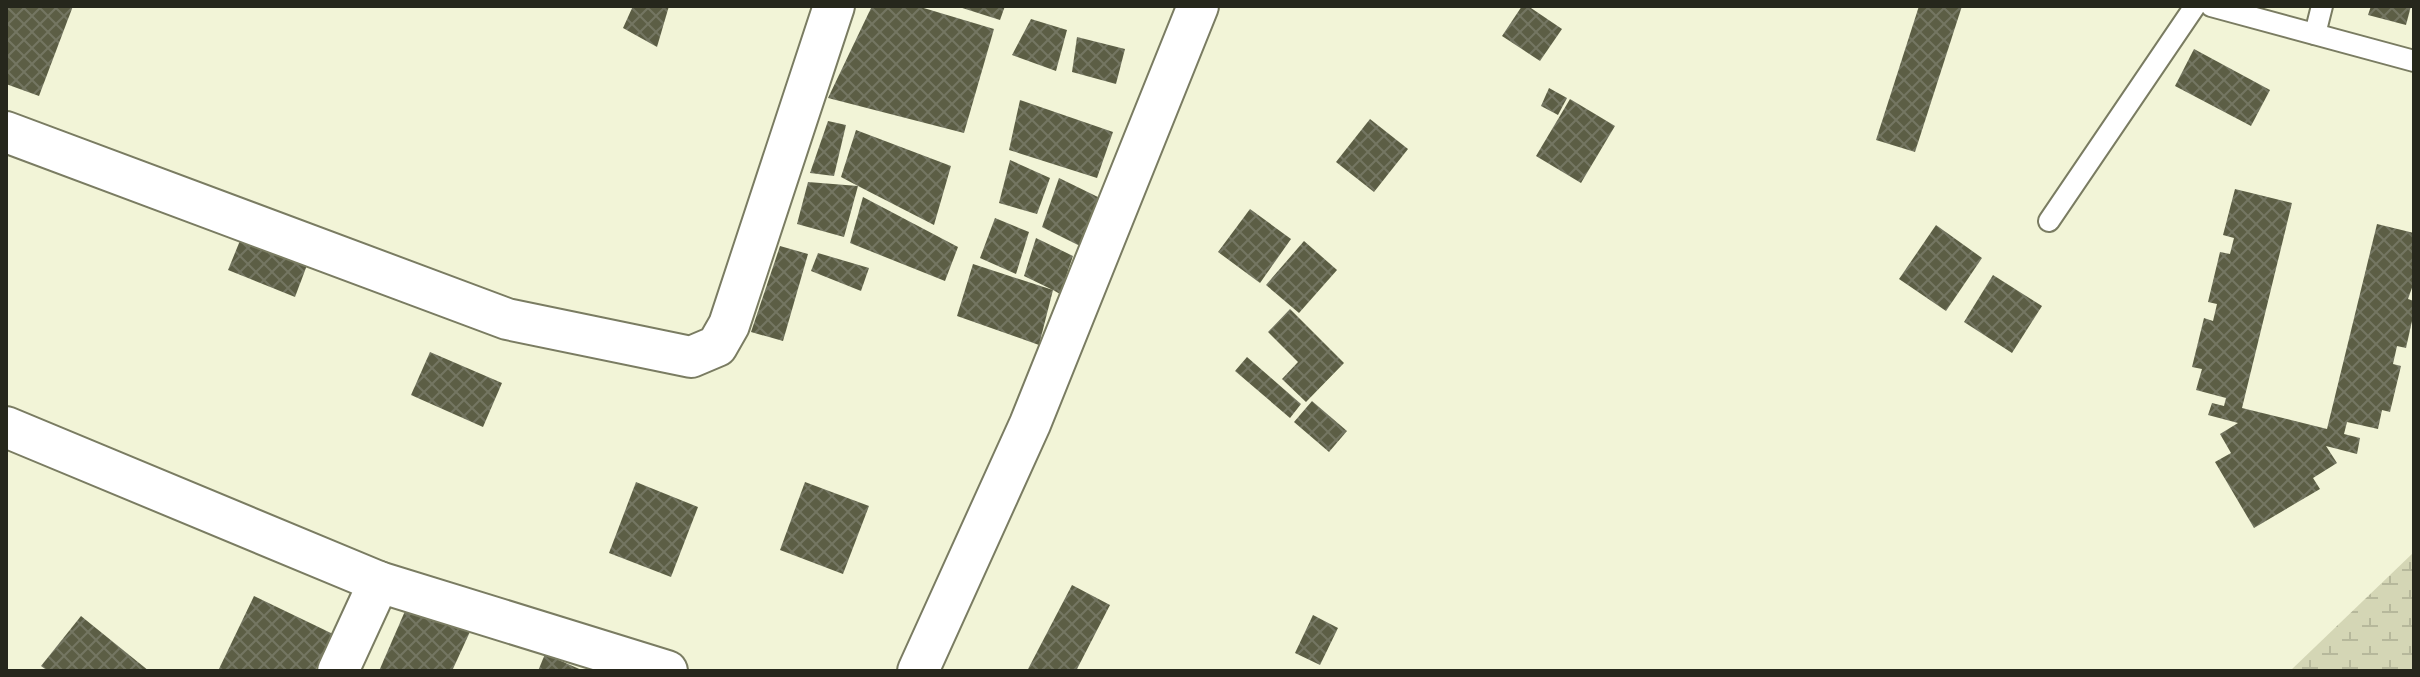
<svg xmlns="http://www.w3.org/2000/svg" width="2420" height="677" font-family="Barlow,sans-serif">
<defs>
<pattern id="wetland-marsh" width="20" height="14" patternUnits="userSpaceOnUse" patternTransform="scale(2)"><rect width="20" height="14" fill="#d4d6b5"/><path d="M1 5h8M5 5V1M11 12h8M15 12V8" fill="none" stroke="#b6b89b"/></pattern>
<pattern id="building-cross-hatch" width="8" height="8" patternUnits="userSpaceOnUse" patternTransform="scale(2)"><rect width="8" height="8" fill="#5c5e45"/><path d="M0 0l8 8M0 8l8-8" fill="none" stroke="#747662"/></pattern>
</defs>
<rect width="100%" height="100%" fill="#f2f4d7"/>
<path fill="url(#wetland-marsh)" d="M2414,552V671H2290Z"/>
<g fill="url(#building-cross-hatch)">
<path d="M6,6H73L39,96L6,84Z"/>
<path d="M633,6H669L657,47L623,28Z"/>
<path d="M872,6H917L994,29L964,133L828,98Z"/>
<path d="M956,6H1005L1000,20Z"/>
<path d="M1522,6H1528L1562,29L1540,61L1502,36Z"/>
<path d="M1919,6H1962L1915,152L1876,140Z"/>
<path d="M2371,6H2411L2406,25L2368,15Z"/>
<path d="M1031,19L1067,30L1056,71L1012,55Z"/>
<path d="M1077,37L1125,49L1116,84L1072,72Z"/>
<path d="M2194,49L2270,90L2251,126L2175,86Z"/>
<path d="M1549,88L1567,98L1558,115L1541,106Z"/>
<path d="M1570,99L1615,126L1581,183L1536,156Z"/>
<path d="M1020,100L1113,132L1097,178L1009,150Z"/>
<path d="M1370,119L1408,149L1374,192L1336,162Z"/>
<path d="M828,121L846,125L834,176L810,173Z"/>
<path d="M856,130L951,166L934,225L858,186L844,237L797,224L808,182L858,186L841,177Z"/>
<path d="M1010,160L1050,178L1037,214L999,203Z"/>
<path d="M1059,178L1100,198L1080,246L1042,227Z"/>
<path d="M2235,189L2292,203L2242,408L2327,429L2377,224L2414,233V282L2408,299L2414,301V312L2406,348L2397,346L2393,364L2401,366L2390,412L2382,410L2378,429L2347,422L2344,434L2360,438L2357,454L2326,446L2337,463L2313,478L2320,489L2254,528L2215,462L2231,453L2220,434L2238,423L2208,415L2212,403L2224,406L2226,398L2196,390L2202,369L2192,367L2204,318L2213,321L2217,304L2208,302L2220,252L2230,254L2234,238L2223,235Z"/>
<path d="M863,197L958,247L945,281L850,243Z"/>
<path d="M1250,209L1291,239L1260,283L1218,252Z"/>
<path d="M995,218L1029,232L1016,274L980,258Z"/>
<path d="M1936,225L1982,258L1946,311L1899,279Z"/>
<path d="M246,226L312,252L295,297L228,270Z"/>
<path d="M1036,238L1073,256L1060,294L1053,290L1039,345L957,316L973,264L1053,290L1024,276Z"/>
<path d="M1304,241L1337,270L1299,313L1266,285Z"/>
<path d="M780,246L808,254L783,341L751,332Z"/>
<path d="M818,253L869,268L861,291L811,271Z"/>
<path d="M1993,275L2042,306L2012,353L1964,322Z"/>
<path d="M1290,309L1344,363L1306,402L1282,379L1298,362L1268,332Z"/>
<path d="M430,352L502,383L483,427L411,395Z"/>
<path d="M1247,357L1301,404L1290,418L1235,371Z"/>
<path d="M1312,401L1347,431L1329,452L1294,422Z"/>
<path d="M636,482L698,507L671,577L609,553Z"/>
<path d="M805,482L869,506L843,574L780,550Z"/>
<path d="M1072,585L1110,605L1076,671H1027Z"/>
<path d="M412,595L474,623L452,671H379Z"/>
<path d="M254,596L333,634L315,671H218Z"/>
<path d="M1313,615L1338,628L1320,665L1295,653Z"/>
<path d="M81,616L149,671H48L41,666Z"/>
<path d="M545,654L584,671H538Z"/>
</g>
<g fill="none" stroke-linecap="round" stroke-linejoin="round">
<defs>
<g id="lane">
<path d="M2211,6L2414,61"/>
<path d="M2315,34L2322,6"/>
<path d="M2049,221L2195,6"/>
</g>
<g id="street">
<path d="M6,132L507,319L691,357L717,346L729,325L834,6"/>
<path d="M6,427L379,582L667,671"/>
<path d="M338,671L379,582"/>
<path d="M918,671L1030,424L1198,6"/>
</g>
</defs>
<use href="#lane" stroke="#7a7c62" stroke-width="24"/>
<use href="#street" stroke="#7a7c62" stroke-width="44"/>
<use href="#lane" stroke="#fff" stroke-width="20"/>
<use href="#street" stroke="#fff" stroke-width="40"/>
</g>
<rect width="2420" height="677" fill="none" stroke="#26271c" stroke-width="16"/>
</svg>
